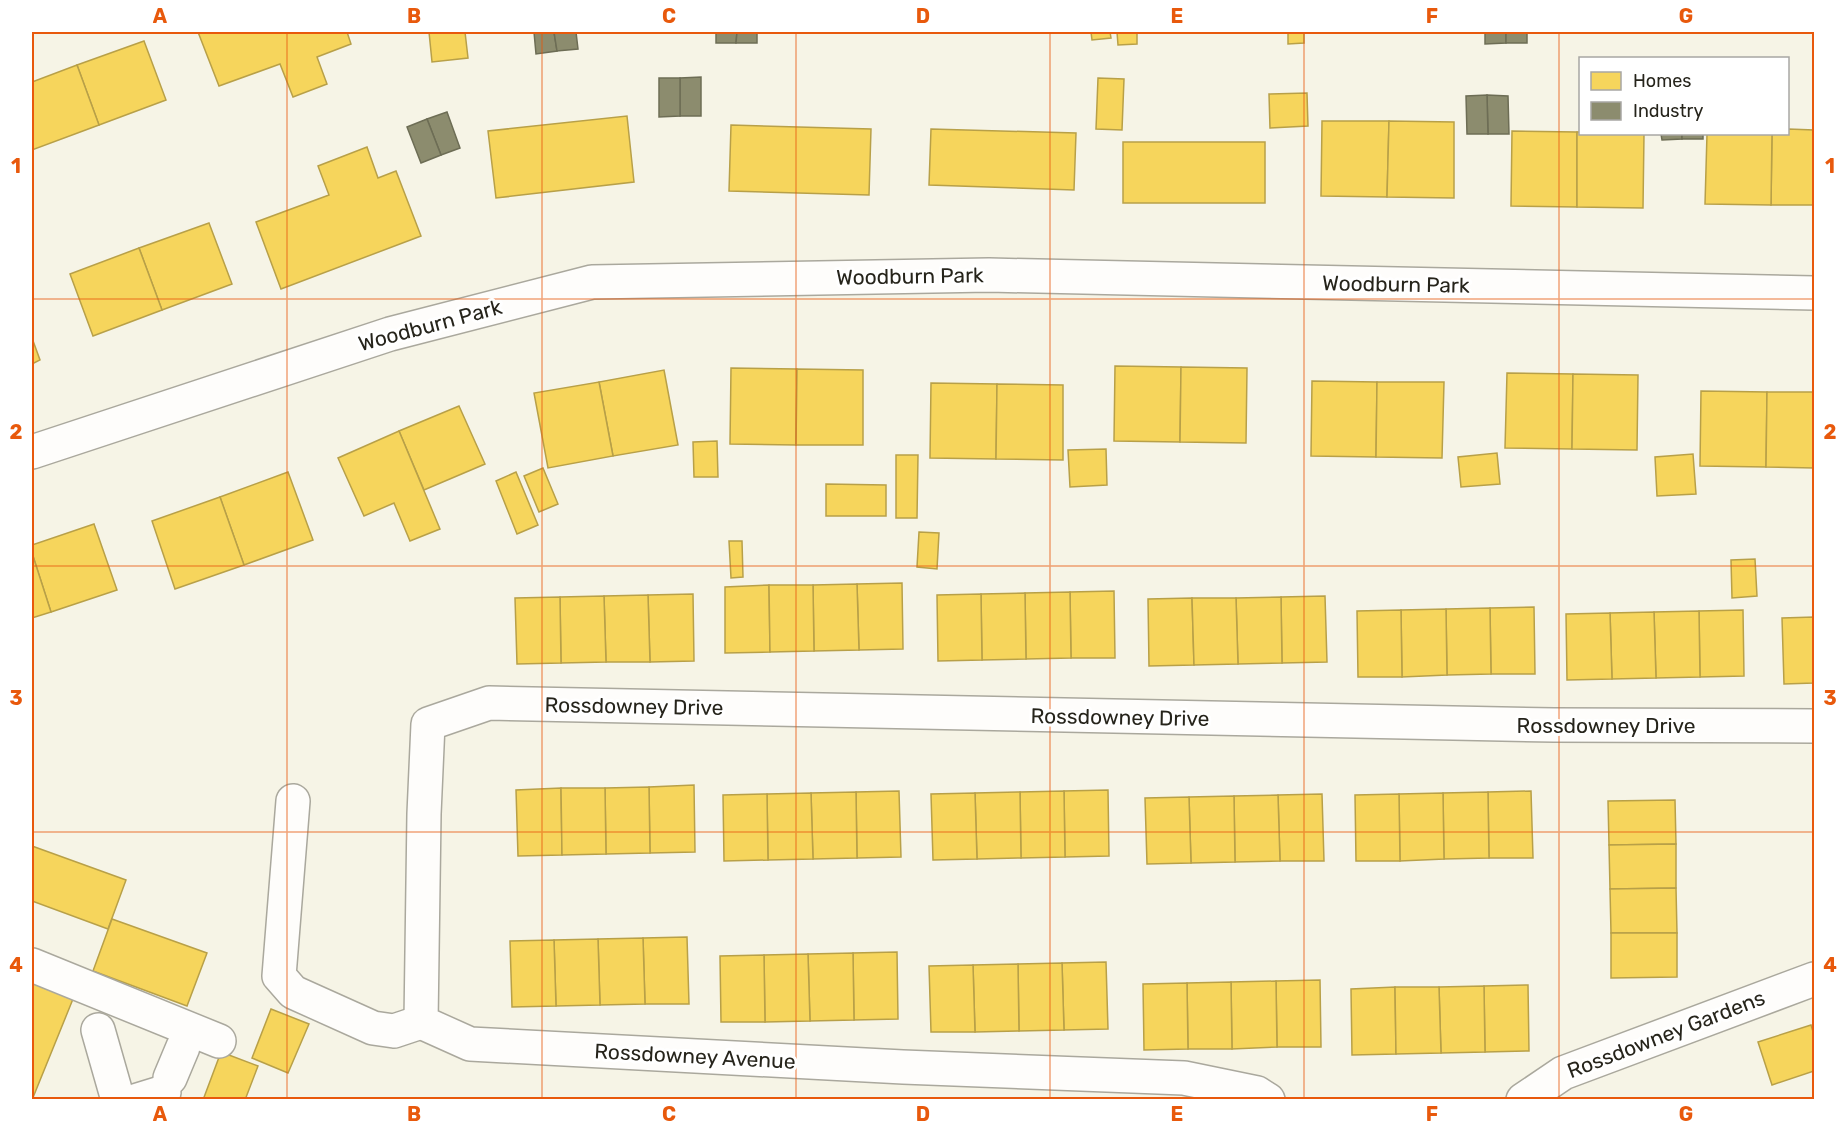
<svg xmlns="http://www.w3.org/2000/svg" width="1846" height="1131" font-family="Rubik,sans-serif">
<rect width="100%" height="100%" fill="#f6f4e6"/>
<g fill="#f6d55c" stroke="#b8a048" stroke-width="1.5">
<path d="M198,32H347L351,44L317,57L327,84L293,97L280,64L219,86Z"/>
<path d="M429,32H465L468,58L432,62Z"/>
<path d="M1091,32H1110L1111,38L1092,40Z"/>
<path d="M1117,32H1137V44L1118,45Z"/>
<path d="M1288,32H1304V43L1288,44Z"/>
<path d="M144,41L166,100L99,125L77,65Z"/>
<path d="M77,65L99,125L32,150V82Z"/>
<path d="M1098,78L1124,79L1122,130L1096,129Z"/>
<path d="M1307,93L1308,126L1270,128L1269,94Z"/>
<path d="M627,116L634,182L496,198L488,131Z"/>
<path d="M1322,121H1389L1387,197L1321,196Z"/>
<path d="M1389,121L1454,122V198L1387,197Z"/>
<path d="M731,125L871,129L869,195L729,191Z"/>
<path d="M931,129L1076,133L1074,190L929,185Z"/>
<path d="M1788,129L1814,130V205H1771L1772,134H1788Z"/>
<path d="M1512,131L1577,132V207L1511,206Z"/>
<path d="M1577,132H1580V134H1644L1643,208L1577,207Z"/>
<path d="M1707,134H1772L1771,205L1705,204Z"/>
<rect x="1123" y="142" width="142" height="61"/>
<path d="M367,147L378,178L396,171L421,236L281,289L256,222L329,195L318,166Z"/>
<path d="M209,223L232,284L162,310L139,248Z"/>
<path d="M139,248L162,310L93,336L70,274Z"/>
<path d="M32,338L40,360L32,364Z"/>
<path d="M1115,366L1181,367L1180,442L1114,441Z"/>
<path d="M1181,367L1247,368L1246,443L1180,442Z"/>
<path d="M731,368L797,369L796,445L730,444Z"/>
<path d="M797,369L863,370V445H796Z"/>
<path d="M664,370L678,445L613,456L599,382Z"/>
<path d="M1507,373L1573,374L1572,449L1505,448Z"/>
<path d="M1573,374L1638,375L1637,450L1572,449Z"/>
<path d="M1312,381L1377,382L1376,457L1311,456Z"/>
<path d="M599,382L613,456L548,468L534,393Z"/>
<path d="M1377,382H1444L1442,458L1376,457Z"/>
<path d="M931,383L997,384L996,459L930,458Z"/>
<path d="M997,384L1063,385V460L996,459Z"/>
<path d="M1701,391L1767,392L1766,467L1700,466Z"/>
<path d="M1767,392H1814V468L1766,467Z"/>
<path d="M459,406L485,464L424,490L399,431Z"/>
<path d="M399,431L440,529L410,541L394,503L364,516L338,458Z"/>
<path d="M717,441L718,477H694L693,442Z"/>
<path d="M1106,449L1107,485L1070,487L1068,450Z"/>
<path d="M1497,453L1500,484L1461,487L1458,457Z"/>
<path d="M1693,454L1696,494L1657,496L1655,457Z"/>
<path d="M896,455H918L917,518H896Z"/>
<path d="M543,468L558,504L539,512L524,476Z"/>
<path d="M288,472L313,540L244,565L220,497Z"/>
<path d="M516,472L538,525L517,534L496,481Z"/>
<path d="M826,484L886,485V516H826Z"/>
<path d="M220,497L244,565L175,589L152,521Z"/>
<path d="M94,524L117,590L51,612L32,553V545Z"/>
<path d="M919,532L939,533L937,569L917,567Z"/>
<path d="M729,541H742L743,577L731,578Z"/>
<path d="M32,553L51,612L32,618Z"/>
<path d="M1755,559L1757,596L1732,598L1731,560Z"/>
<path d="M902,583L903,649L859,650L857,584Z"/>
<path d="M857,584L859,650L814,651L813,585Z"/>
<path d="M769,585L770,652L725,653V587Z"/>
<path d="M769,585H813L814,651L770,652Z"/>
<path d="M1114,591L1115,658H1071L1070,592Z"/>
<path d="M1070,592L1071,658L1026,659L1025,593Z"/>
<path d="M1025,593L1026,659L982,660L981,594Z"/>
<path d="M693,594L694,661L650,662L648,595Z"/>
<path d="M981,594L982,660L938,661L937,595Z"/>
<path d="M648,595L650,662H606L604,596Z"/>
<path d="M604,596L606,662L561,663L560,597Z"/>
<path d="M1325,596L1327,662L1282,663L1281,597Z"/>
<path d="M560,597L561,663L517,664L515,598Z"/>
<path d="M1281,597L1282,663L1238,664L1236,598Z"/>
<path d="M1192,598L1194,665L1149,666L1148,599Z"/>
<path d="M1192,598H1236L1238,664L1194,665Z"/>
<path d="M1534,607L1535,674H1491L1490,608Z"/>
<path d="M1490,608L1491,674L1447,675L1446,609Z"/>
<path d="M1446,609L1447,675L1402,677L1401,610Z"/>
<path d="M1401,610L1402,677H1358L1357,611Z"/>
<path d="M1743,610L1744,676L1700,677L1699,611Z"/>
<path d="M1699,611L1700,677L1656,678L1654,612Z"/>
<path d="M1654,612L1656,678L1612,679L1610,613Z"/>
<path d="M1610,613L1612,679L1567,680L1566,614Z"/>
<path d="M1814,617V683L1784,684L1782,618Z"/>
<path d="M694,785L695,852L650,853L649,787Z"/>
<path d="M649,787L650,853L606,854L605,788Z"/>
<path d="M561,788L562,855L518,856L516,790Z"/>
<path d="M561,788H605L606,854L562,855Z"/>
<path d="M1108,790L1109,856L1065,857L1064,791Z"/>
<path d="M899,791L901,857L857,858L856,792Z"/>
<path d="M1064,791L1065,857L1021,858L1020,792Z"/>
<path d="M1531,791L1533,858H1489L1488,792Z"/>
<path d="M856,792L857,858L813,859L811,793Z"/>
<path d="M1020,792L1021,858L977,859L975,793Z"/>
<path d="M1488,792L1489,858L1444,859L1443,793Z"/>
<path d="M811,793L813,859L768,860L767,794Z"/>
<path d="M975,793L977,859L933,860L931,794Z"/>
<path d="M1443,793L1444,859L1400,861L1399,794Z"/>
<path d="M767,794L768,860L724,861L723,795Z"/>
<path d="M1322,794L1324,861H1280L1278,795Z"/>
<path d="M1399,794L1400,861H1356L1355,795Z"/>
<path d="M1278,795L1280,861L1235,862L1234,796Z"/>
<path d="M1234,796L1235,862L1191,863L1189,797Z"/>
<path d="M1189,797L1191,863L1147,864L1145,798Z"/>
<path d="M1675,800L1676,844L1609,845L1608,801Z"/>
<path d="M1676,844V888L1610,889L1609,845Z"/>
<path d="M32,846L126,880L108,929L32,901Z"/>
<path d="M1676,888L1677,933H1611L1610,889Z"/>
<path d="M112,919L207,953L187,1006L93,971Z"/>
<path d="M1611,933H1677V977L1611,978Z"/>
<path d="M687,937L689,1004H645L643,938Z"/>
<path d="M643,938L645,1004L600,1005L598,939Z"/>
<path d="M598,939L600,1005L556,1006L554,940Z"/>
<path d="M554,940L556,1006L512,1007L510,941Z"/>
<path d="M897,952L898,1019L854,1020L853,953Z"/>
<path d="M853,953L854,1020L810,1021L808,954Z"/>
<path d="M808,954L810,1021L765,1022L764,955Z"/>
<path d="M764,955L765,1022H721L720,956Z"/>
<path d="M1106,962L1108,1029L1064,1030L1062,963Z"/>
<path d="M1062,963L1064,1030L1019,1031L1018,964Z"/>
<path d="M1018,964L1019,1031L975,1032L973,965Z"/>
<path d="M973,965L975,1032H931L929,966Z"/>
<path d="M1320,980L1321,1047H1277L1276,981Z"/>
<path d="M1276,981L1277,1047L1232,1049L1231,982Z"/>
<path d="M32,982L73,999L32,1100Z"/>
<path d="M1231,982L1232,1049H1188L1187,983Z"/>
<path d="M1187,983L1188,1049L1144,1050L1143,984Z"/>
<path d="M1528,985L1529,1051L1485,1052L1484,986Z"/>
<path d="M1484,986L1485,1052L1441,1053L1439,987Z"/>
<path d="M1395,987L1396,1054L1352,1055L1351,989Z"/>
<path d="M1395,987H1439L1441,1053L1396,1054Z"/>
<path d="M271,1009L309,1024L288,1073L252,1058Z"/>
<path d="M1811,1025L1814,1035V1071L1772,1085L1758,1042Z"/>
<path d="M221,1052L258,1066L245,1100H203Z"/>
</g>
<g fill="#8c8c6e" stroke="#6d6d55" stroke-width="1.5">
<path d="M534,32H554L557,51L536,54Z"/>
<path d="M554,32H576L578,49L557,51Z"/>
<path d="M716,32H737L736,43H716Z"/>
<path d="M737,32H757V43H736Z"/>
<path d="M1485,32H1506V43L1485,44Z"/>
<rect x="1506" y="32" width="21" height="11"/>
<path d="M701,77V116H680V78Z"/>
<path d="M659,78H680V116L659,117Z"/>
<path d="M1487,95L1508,96L1509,134H1488Z"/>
<path d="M1487,95L1488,134H1467L1466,96Z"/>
<path d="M447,112L460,148L441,155L427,119Z"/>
<path d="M427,119L441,155L421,163L407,127Z"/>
<path d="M1661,134H1682V139L1662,140Z"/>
<rect x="1682" y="134" width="21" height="5"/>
</g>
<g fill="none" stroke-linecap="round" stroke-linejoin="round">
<defs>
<g id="minor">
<path d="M32,452L390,334L592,282L989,275L1814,293"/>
<path d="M293,801L279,976L293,992L373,1028L394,1031L421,1022"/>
<path d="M32,965L219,1041"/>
<path d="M98,1030L118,1100"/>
<path d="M170,1078L183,1047"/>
<path d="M138,1100L164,1092"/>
<path d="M1268,1100L1257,1093L1184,1078L903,1067L470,1044L421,1022L424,814L428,724L489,703L1554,725L1814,726"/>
<path d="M1523,1100L1563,1073L1814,979"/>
</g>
</defs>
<use href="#minor" stroke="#aaa89d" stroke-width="36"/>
<use href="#minor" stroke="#fefdfb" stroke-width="33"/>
</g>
<path fill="none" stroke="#e8590c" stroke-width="1.5" stroke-opacity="0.55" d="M287,32V1100M542,32V1100M796,32V1100M1050,32V1100M1304,32V1100M1559,32V1100M32,299H1814M32,566H1814M32,832H1814"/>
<g text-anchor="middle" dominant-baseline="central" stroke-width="6" stroke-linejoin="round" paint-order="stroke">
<g font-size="21" fill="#26241b" stroke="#fff">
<text transform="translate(910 276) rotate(-1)">Woodburn Park</text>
<text transform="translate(1396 284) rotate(1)">Woodburn Park</text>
<text transform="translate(430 325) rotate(-15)">Woodburn Park</text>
<text transform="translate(634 706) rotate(1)">Rossdowney Drive</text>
<text transform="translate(1120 717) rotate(1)">Rossdowney Drive</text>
<text x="1606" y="725">Rossdowney Drive</text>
<text transform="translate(1666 1034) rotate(-21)">Rossdowney Gardens</text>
<text transform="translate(695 1056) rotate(3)">Rossdowney Avenue</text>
</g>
</g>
<rect width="1846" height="1131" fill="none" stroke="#ffffff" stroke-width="66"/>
<rect x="1579" y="57" width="210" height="78" fill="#ffffff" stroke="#a8a7a4" stroke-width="1.5"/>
<rect x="1591" y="72" width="30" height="18" fill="#f6d55c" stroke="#a8a7a4" stroke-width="1.5"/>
<text x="1633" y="87" font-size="18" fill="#26241b">Homes</text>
<rect x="1591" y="102" width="30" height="18" fill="#8c8c6e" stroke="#a8a7a4" stroke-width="1.5"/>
<text x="1633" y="117" font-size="18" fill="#26241b">Industry</text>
<rect x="33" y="33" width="1780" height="1065" fill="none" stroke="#e8590c" stroke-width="2"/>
<g font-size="20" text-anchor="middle" font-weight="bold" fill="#e8590c">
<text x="160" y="23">A</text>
<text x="414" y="23">B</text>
<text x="669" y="23">C</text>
<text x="923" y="23">D</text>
<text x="1177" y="23">E</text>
<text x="1432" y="23">F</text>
<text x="1686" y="23">G</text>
<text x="16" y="173">1</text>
<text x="1830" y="173">1</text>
<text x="16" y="439">2</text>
<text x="1830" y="439">2</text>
<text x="16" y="705">3</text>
<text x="1830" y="705">3</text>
<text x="16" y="972">4</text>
<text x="1830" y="972">4</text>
<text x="160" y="1121">A</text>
<text x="414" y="1121">B</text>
<text x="669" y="1121">C</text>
<text x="923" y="1121">D</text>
<text x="1177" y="1121">E</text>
<text x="1432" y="1121">F</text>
<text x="1686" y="1121">G</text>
</g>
</svg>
